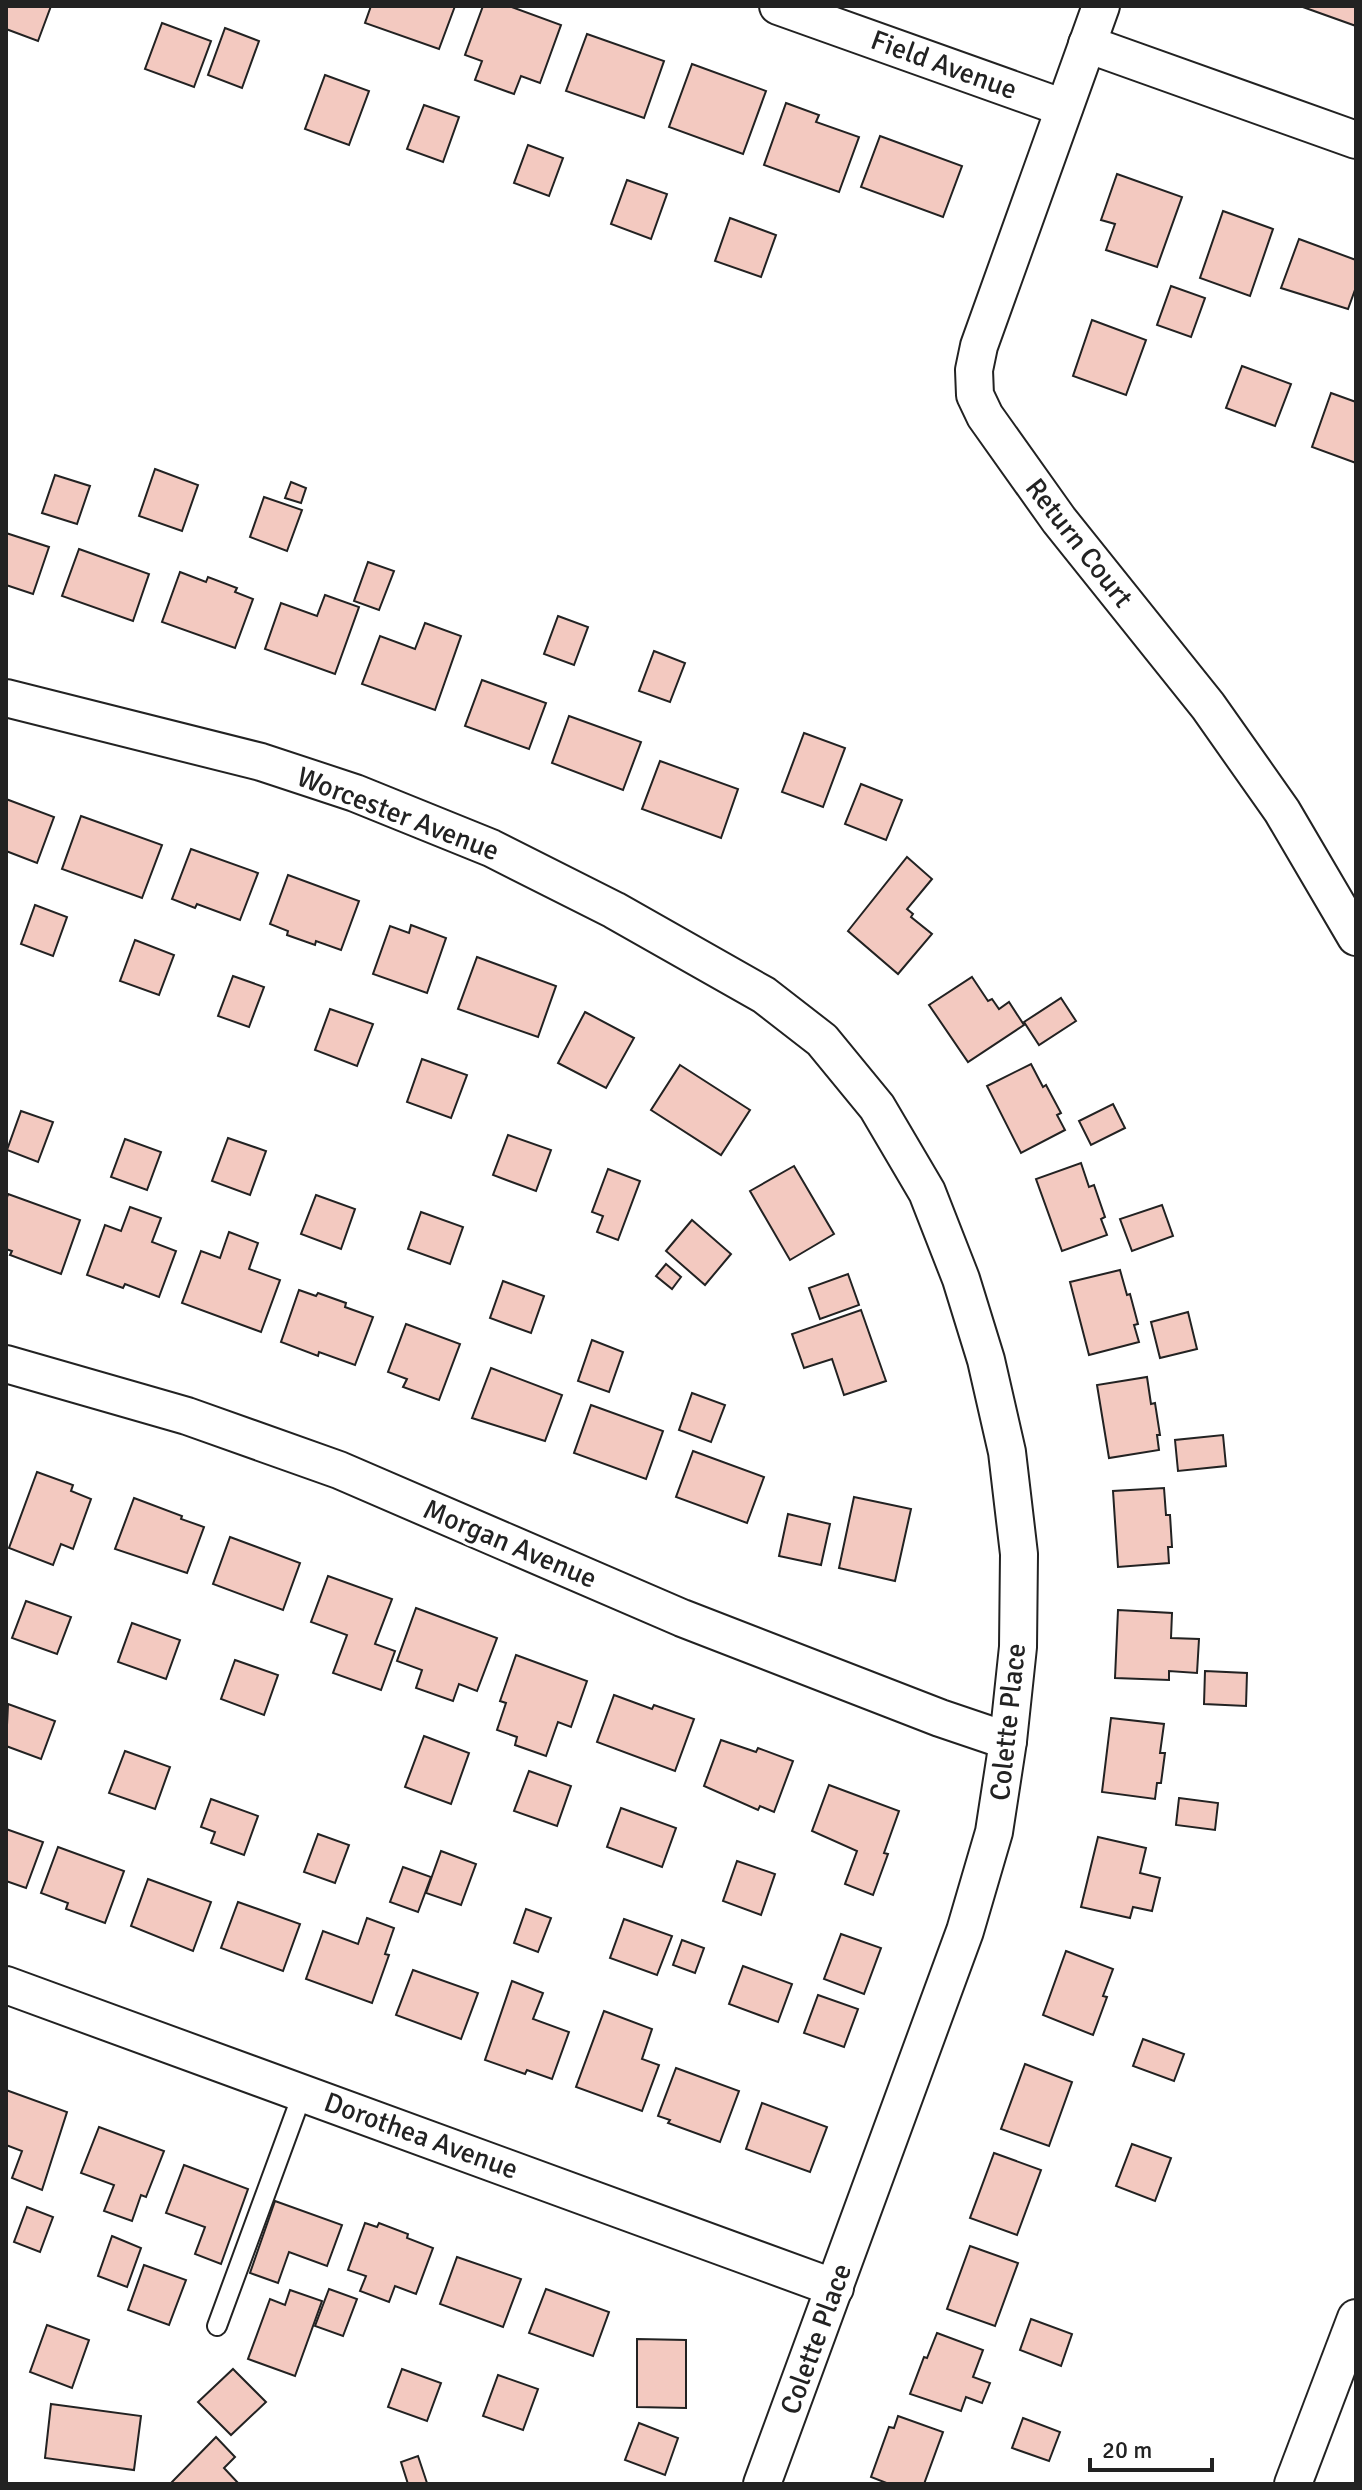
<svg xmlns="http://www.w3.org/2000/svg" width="1362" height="2490" font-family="Signika,sans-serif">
<rect width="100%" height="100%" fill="#fff"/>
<g fill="#f3c9c0" stroke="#222" stroke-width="2">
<path d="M6,6H51L38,41L6,29Z"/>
<path d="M371,6H455L439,49L365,23Z"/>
<path d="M483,6H509L561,25L540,83L521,76L514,94L475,80L482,61L465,55Z"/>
<path d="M1300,6H1356V26Z"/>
<path d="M162,23L211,41L194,87L145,69Z"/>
<path d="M225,28L259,41L242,88L208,75Z"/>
<path d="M587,34L664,61L644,118L566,91Z"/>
<path d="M692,64L766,91L743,154L669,127Z"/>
<path d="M325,75L369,91L349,145L305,129Z"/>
<path d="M786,103L819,115L816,122L859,137L839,192L764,165Z"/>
<path d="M424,105L459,117L443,162L407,149Z"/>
<path d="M880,136L962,166L943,217L861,187Z"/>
<path d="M528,145L563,158L549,196L514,183Z"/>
<path d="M1117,174L1182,197L1157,267L1106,250L1115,224L1101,220Z"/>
<path d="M627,180L667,194L651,239L611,224Z"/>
<path d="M1223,211L1273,229L1250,296L1200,278Z"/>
<path d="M730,218L776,235L761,277L715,261Z"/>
<path d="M1299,239L1356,260V287L1348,309L1281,288Z"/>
<path d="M1171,286L1205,298L1191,337L1157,325Z"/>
<path d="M1092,320L1146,340L1126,395L1073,376Z"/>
<path d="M1242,366L1291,384L1275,426L1226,408Z"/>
<path d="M1331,393L1356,402V463L1312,447Z"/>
<path d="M155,469L198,485L182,531L139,516Z"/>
<path d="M55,475L90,486L77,524L42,513Z"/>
<path d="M291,482L306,488L301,503L285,498Z"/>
<path d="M264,497L302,510L287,551L250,537Z"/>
<path d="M6,533L49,547L33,594L6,585Z"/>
<path d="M79,549L149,574L133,621L62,596Z"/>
<path d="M368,562L394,571L379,610L354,601Z"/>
<path d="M180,572L206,582L208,577L237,588L235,592L253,599L235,648L162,622Z"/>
<path d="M325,595L359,607L335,674L265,649L281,603L317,616Z"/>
<path d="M558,616L588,627L574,665L544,654Z"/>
<path d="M425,623L461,636L435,710L362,684L380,636L415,649Z"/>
<path d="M654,651L685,663L670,702L639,691Z"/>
<path d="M482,680L546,703L529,749L465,726Z"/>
<path d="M569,716L641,742L623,790L552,763Z"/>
<path d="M804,733L845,748L823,807L782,792Z"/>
<path d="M660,761L738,789L721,838L642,809Z"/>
<path d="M861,784L902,800L886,840L845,824Z"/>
<path d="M6,799L54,817L37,863L6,851Z"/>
<path d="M81,816L162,845L142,898L62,869Z"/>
<path d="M191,849L258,873L240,920L197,904L195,908L172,899Z"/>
<path d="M907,857L932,879L907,909L913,914L911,917L932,934L898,974L848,931Z"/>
<path d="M288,875L359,901L341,950L316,941L315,945L287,935L288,931L270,924Z"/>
<path d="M35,905L67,917L53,956L21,944Z"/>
<path d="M411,925L446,938L427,993L373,974L390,926L409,933Z"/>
<path d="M135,940L174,955L159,995L120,981Z"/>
<path d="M477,957L556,986L538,1037L458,1009Z"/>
<path d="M233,976L264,987L249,1027L218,1016Z"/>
<path d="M972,977L988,1001L992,999L999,1009L1009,1002L1024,1025L968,1062L929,1005Z"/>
<path d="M1061,998L1076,1021L1039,1045L1024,1022Z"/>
<path d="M330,1009L373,1024L357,1066L315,1050Z"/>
<path d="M585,1012L634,1038L606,1088L558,1063Z"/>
<path d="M422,1059L467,1075L451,1118L407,1102Z"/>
<path d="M1031,1064L1043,1087L1046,1085L1061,1113L1057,1115L1065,1130L1021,1153L987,1086Z"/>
<path d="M680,1065L750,1110L721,1155L651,1110Z"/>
<path d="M1113,1104L1125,1128L1091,1145L1079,1121Z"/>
<path d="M21,1111L53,1122L38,1162L7,1150Z"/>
<path d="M508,1135L551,1150L536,1191L493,1175Z"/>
<path d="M228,1138L266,1151L250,1195L212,1181Z"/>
<path d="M125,1139L161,1152L147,1190L111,1177Z"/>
<path d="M1081,1163L1089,1187L1094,1185L1105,1217L1101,1219L1107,1235L1062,1251L1036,1179Z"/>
<path d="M794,1166L834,1234L790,1260L750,1191Z"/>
<path d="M608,1169L640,1181L618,1240L597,1232L603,1216L592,1212Z"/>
<path d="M8,1194L80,1220L61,1274L10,1255L12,1251L6,1249V1201Z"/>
<path d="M316,1195L355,1209L341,1249L301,1234Z"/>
<path d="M1162,1205L1173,1236L1132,1251L1120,1219Z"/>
<path d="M130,1207L161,1218L152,1242L176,1251L159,1297L125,1284L123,1288L87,1275L105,1225L121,1231Z"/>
<path d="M421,1212L463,1227L450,1264L408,1249Z"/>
<path d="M692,1220L731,1254L705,1285L666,1251Z"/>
<path d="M229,1232L258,1243L249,1269L280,1280L261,1332L182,1303L201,1251L220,1258Z"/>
<path d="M666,1264L681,1277L672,1289L656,1276Z"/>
<path d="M1120,1270L1127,1295L1130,1294L1138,1324L1134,1325L1139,1342L1089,1355L1070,1282Z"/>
<path d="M848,1274L859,1305L820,1319L809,1288Z"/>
<path d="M503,1281L544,1296L531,1333L490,1318Z"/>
<path d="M299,1290L316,1296L318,1293L346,1303L345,1307L373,1317L355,1365L319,1352L318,1356L281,1342Z"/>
<path d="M861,1310L886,1381L844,1395L832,1359L804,1368L792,1334Z"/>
<path d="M1188,1312L1197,1349L1160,1358L1151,1322Z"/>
<path d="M406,1324L460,1344L439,1400L403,1387L407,1379L388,1372Z"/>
<path d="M592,1340L623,1352L609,1392L578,1381Z"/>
<path d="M491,1368L562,1395L545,1441L472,1418Z"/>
<path d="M1147,1377L1151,1404L1155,1403L1160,1435H1157L1159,1450L1109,1458L1097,1385Z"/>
<path d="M692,1393L725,1405L711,1442L679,1430Z"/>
<path d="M591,1405L663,1431L646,1479L574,1453Z"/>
<path d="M1223,1435L1226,1466L1178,1471L1175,1440Z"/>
<path d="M693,1451L764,1477L747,1523L676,1497Z"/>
<path d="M37,1472L73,1485L71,1491L91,1499L73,1549L61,1544L53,1565L9,1548Z"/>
<path d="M1164,1488L1166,1515H1170L1172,1547H1168L1169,1563L1118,1567L1113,1491Z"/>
<path d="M854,1497L911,1509L895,1581L839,1568Z"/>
<path d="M134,1498L182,1516L181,1519L204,1527L187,1573L115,1549Z"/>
<path d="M788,1514L830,1524L821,1565L779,1556Z"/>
<path d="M230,1537L300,1563L283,1610L213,1584Z"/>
<path d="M328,1576L392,1599L375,1644L395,1651L381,1690L333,1673L347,1635L311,1622Z"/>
<path d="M26,1601L71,1617L57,1654L12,1638Z"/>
<path d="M416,1608L497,1638L477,1691L459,1684L453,1701L416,1688L422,1670L397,1661Z"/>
<path d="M1118,1610L1172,1613L1171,1638L1199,1639L1197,1673L1169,1671V1680L1115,1678Z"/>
<path d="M132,1623L180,1640L166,1679L118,1662Z"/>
<path d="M516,1655L587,1681L571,1727L558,1722L546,1756L515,1745L517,1737L497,1730L506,1703L500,1701Z"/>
<path d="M235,1660L278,1675L264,1715L221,1699Z"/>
<path d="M1205,1671L1247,1673L1246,1706L1204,1704Z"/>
<path d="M614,1695L652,1709L654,1705L694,1719L675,1771L597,1742Z"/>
<path d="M8,1704L55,1721L41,1759L6,1746Z"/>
<path d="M1111,1718L1164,1724L1160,1753H1165L1161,1783H1157L1155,1799L1102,1792Z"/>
<path d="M424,1736L469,1753L451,1804L405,1787Z"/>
<path d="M721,1740L756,1752L758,1748L793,1761L774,1812L760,1806L758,1810L704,1786Z"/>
<path d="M125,1751L170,1767L155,1809L109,1793Z"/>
<path d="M529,1771L571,1786L557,1826L514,1811Z"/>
<path d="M829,1785L899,1811L884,1853L888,1854L873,1895L845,1884L857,1851L812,1831Z"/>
<path d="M1179,1798L1218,1803L1215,1830L1176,1825Z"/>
<path d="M211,1799L258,1816L244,1855L211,1843L215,1832L201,1827Z"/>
<path d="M621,1808L676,1828L662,1867L607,1847Z"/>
<path d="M6,1829L43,1842L26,1888L6,1881Z"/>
<path d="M318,1834L349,1845L335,1883L304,1872Z"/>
<path d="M1098,1837L1146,1848L1140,1873L1160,1878L1152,1911L1133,1907L1130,1918L1081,1907Z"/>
<path d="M58,1847L124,1871L105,1923L66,1909L68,1903L41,1893Z"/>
<path d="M441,1851L476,1864L461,1905L426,1893Z"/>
<path d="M737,1861L775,1874L761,1915L723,1901Z"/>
<path d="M403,1867L431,1877L418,1912L390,1902Z"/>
<path d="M148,1879L211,1902L193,1951L131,1926Z"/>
<path d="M238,1902L300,1924L283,1971L221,1948Z"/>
<path d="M526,1909L551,1918L538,1952L514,1943Z"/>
<path d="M367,1918L394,1928L385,1954L389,1955L372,2003L306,1979L323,1931L358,1944Z"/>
<path d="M624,1919L672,1936L657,1975L610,1958Z"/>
<path d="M841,1934L881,1948L864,1994L824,1979Z"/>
<path d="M682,1940L704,1948L695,1973L673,1965Z"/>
<path d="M1066,1951L1113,1969L1103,1996L1107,1997L1093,2035L1043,2015Z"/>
<path d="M743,1966L792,1984L778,2022L729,2004Z"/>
<path d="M413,1970L478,1993L461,2039L396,2015Z"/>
<path d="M512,1981L543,1993L533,2019L569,2032L552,2079L527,2070L525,2074L485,2060Z"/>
<path d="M818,1995L858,2009L844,2047L804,2033Z"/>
<path d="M604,2011L652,2029L642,2059L659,2065L642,2111L576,2087Z"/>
<path d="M1143,2039L1184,2054L1174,2081L1133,2066Z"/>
<path d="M1025,2064L1072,2082L1049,2146L1001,2129Z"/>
<path d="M676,2068L739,2091L720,2142L668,2123L670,2120L658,2116Z"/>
<path d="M6,2090L67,2112L42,2190L12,2178L22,2151L6,2145Z"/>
<path d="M762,2103L827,2127L810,2172L746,2149Z"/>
<path d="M99,2127L164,2151L146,2197L141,2195L132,2221L104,2211L114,2185L81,2173Z"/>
<path d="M1132,2144L1171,2158L1155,2201L1116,2186Z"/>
<path d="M994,2153L1041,2170L1017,2235L970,2218Z"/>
<path d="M184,2165L248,2189L221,2264L195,2254L205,2227L166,2213Z"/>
<path d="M275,2201L342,2225L327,2266L289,2252L278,2283L250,2273Z"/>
<path d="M27,2207L53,2217L40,2252L14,2242Z"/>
<path d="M365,2223L377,2227L379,2223L408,2234L407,2238L433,2248L416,2294L395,2286L389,2302L360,2291L366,2276L348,2270Z"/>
<path d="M112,2236L141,2248L127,2287L98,2276Z"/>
<path d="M970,2246L1018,2263L995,2326L947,2309Z"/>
<path d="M457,2257L521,2279L503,2327L440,2304Z"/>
<path d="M144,2265L186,2280L169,2325L128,2310Z"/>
<path d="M329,2289L357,2299L343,2336L315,2326Z"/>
<path d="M546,2289L609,2312L593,2356L529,2333Z"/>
<path d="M290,2290L322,2301L295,2376L248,2359L270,2299L285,2305Z"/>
<path d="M1031,2319L1072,2334L1061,2366L1020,2350Z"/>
<path d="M47,2325L89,2340L72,2388L30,2372Z"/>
<path d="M937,2333L983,2350L973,2377L990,2383L982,2403L966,2397L961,2411L910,2394L924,2357L927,2358Z"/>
<path d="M637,2339L686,2340V2408L637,2407Z"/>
<path d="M233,2369L266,2402L231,2435L198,2402Z"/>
<path d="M402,2369L441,2383L427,2421L388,2407Z"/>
<path d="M498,2375L538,2389L523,2430L483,2416Z"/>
<path d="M51,2404L141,2416L134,2470L45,2458Z"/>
<path d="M898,2416L943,2432L924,2484H889L871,2477L889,2427L894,2428Z"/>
<path d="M1023,2418L1060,2432L1049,2461L1012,2448Z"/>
<path d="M639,2423L678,2438L665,2475L625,2460Z"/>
<path d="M216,2437L235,2457L224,2468L239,2484H170Z"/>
<path d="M418,2456L427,2483L408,2484L401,2462Z"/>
</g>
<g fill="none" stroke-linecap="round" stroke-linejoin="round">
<defs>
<path id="lane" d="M217,2326L303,2092"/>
<g id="street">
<path d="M778,6L1064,108"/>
<path d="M1101,6L979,346L974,370L975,395L985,416L1059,520L1208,706L1282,811L1356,937"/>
<path d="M1087,44L1356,140"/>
<path d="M6,698L261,762L355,793L491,848L614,910L764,995L822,1040L877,1107L927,1192L961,1279L986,1360L1007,1452L1019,1554L1018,1647L1008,1741L994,1832L965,1931L762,2484"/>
<path d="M6,1364L187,1416L339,1470L682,1618L940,1718L1008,1741"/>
<path d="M6,1985L835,2288"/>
<path d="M1293,2484L1356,2318"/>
</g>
</defs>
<use href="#lane" stroke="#222" stroke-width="22"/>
<use href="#street" stroke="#222" stroke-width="40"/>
<use href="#lane" stroke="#fff" stroke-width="18"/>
<use href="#street" stroke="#fff" stroke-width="36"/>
</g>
<g text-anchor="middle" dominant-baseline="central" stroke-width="6" stroke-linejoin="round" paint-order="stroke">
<g font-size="28" fill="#222" stroke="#fff">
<text transform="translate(944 65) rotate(20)">Field Avenue</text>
<text transform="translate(1079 543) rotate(52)">Return Court</text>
<text transform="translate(398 814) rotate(21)">Worcester Avenue</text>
<text transform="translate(510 1544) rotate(23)">Morgan Avenue</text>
<text transform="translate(1008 1722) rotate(-84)">Colette Place</text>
<text transform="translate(421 2136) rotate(20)">Dorothea Avenue</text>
<text transform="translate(816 2339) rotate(-70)">Colette Place</text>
</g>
</g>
<rect width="1362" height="2490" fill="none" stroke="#222222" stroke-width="16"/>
<path d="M1090 2458v12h122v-12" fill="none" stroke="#222222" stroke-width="4"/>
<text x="1102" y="2458" font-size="24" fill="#222222" stroke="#ffffff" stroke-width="6" paint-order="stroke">20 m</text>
</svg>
